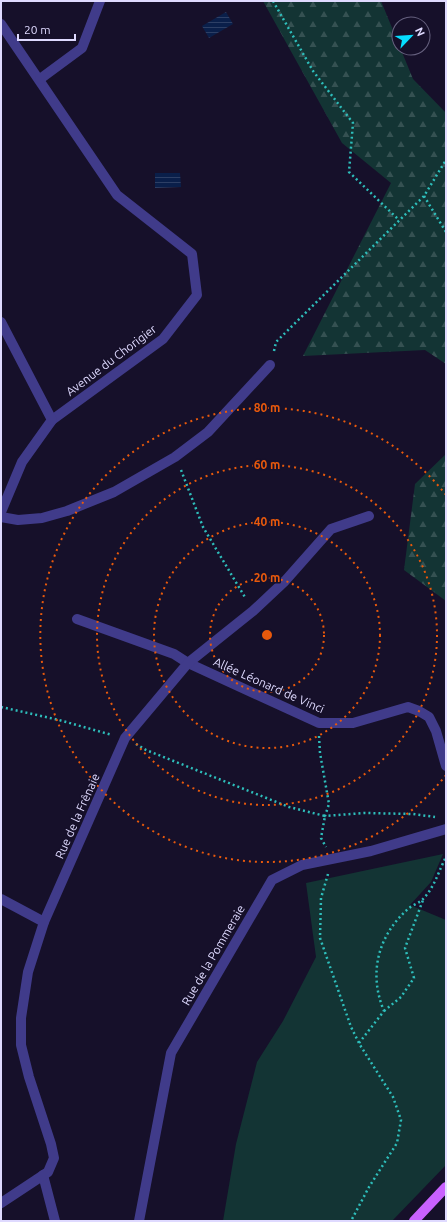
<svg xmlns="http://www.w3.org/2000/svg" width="447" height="1222" font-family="Ubuntu,sans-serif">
<defs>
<pattern id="forest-firs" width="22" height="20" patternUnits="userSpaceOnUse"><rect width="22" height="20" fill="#133434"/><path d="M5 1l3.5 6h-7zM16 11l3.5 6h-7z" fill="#355152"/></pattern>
<pattern id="water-rules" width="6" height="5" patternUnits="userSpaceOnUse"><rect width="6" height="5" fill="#0a1f4a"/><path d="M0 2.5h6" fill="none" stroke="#2d3f65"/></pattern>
</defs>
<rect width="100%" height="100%" fill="#16102a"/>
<path fill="#133434" d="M443,854L431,882L410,905L446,920V1165L392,1221H223L236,1144L257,1062L283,1021L316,957L306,883Z"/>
<g fill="url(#forest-firs)">
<path d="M263,1H381L413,79L446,113V364L425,350L303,356L391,183L342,143Z"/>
<path d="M446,454V601L404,570L415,484Z"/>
</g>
<g fill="url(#water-rules)">
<path d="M226,12L233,24L209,38L202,26Z"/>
<path d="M155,173H180L181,187L155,188Z"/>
</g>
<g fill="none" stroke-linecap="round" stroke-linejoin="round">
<g stroke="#2ebebb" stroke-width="2.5" stroke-dasharray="2 3" stroke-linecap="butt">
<path d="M273,1L313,71L353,123L349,172L399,220"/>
<path d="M424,196L446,232"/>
<path d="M274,351L276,342L424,196L446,160"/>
<path d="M181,470L203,527L246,599"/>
<path d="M1,707L59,720L112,735"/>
<path d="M319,736L320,753L329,804L325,816L365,813L413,814L435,817"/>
<path d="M136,744L146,750L289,807L325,816L321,838L326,847"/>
<path d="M328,874L321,898L320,938L351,1027L360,1045L393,1097L401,1120L397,1143L369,1187L351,1221"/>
<path d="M384,1011L401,997L414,978L405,948L423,900"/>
<path d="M359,1043L384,1011C368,973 378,935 409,908C413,905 419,903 422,900C434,889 439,870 446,857"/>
</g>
<g stroke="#403b8a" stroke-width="10">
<path d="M1,24L117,195L192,254L197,295L163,339L52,420L22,462L1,512"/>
<path d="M40,79L82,48L100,1"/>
<path d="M1,322L52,420"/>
<path d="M1,517L18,520L42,518L67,511L114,492L175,457L208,432L270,365"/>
<path d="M77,619L174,654L188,663L319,723H353L408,707L419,711L429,717L436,731L446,766"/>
<path d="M1,899L44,922"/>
<path d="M43,1175L55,1221"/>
<path d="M1,1203L48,1172L54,1158L51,1144L29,1077L21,1045V1018L28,972L44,922L125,738L188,663L253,611L285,581L331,529L369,516"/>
<path d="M139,1221L171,1053L272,880L302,865L371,851L446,829"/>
</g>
<path stroke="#c961ff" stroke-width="10" d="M414,1221L446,1187"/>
</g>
<g fill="none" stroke="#e8590c" stroke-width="2" stroke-dasharray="2 4">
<circle cx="267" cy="635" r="57"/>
<circle cx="267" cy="635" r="113"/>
<circle cx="267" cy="635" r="170"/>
<path d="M446 775A227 227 0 1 1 446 495"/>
</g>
<g text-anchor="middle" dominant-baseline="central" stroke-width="3" stroke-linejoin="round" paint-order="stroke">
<g font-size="12" fill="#dfdaff" stroke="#16102a">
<text transform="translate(111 360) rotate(-37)">Avenue du Chorigier</text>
<text transform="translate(269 685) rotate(24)">Allée Léonard de Vinci</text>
<text transform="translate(77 816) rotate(-66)">Rue de la Frênaie</text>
<text transform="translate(213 955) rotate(-60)">Rue de la Pommeraie</text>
</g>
</g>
<circle cx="267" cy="635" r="6" fill="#e8590c" stroke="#16102a" stroke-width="2"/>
<g font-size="12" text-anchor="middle" font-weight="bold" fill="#e8590c" stroke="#16102a" stroke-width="3" stroke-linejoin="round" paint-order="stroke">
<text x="267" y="412">80 m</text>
<text x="267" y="469">60 m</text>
<text x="267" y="526">40 m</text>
<text x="267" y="582">20 m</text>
</g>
<rect width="447" height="1222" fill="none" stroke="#dfdaff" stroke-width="4"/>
<g transform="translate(411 36) rotate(65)"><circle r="19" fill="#16102a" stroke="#66617f"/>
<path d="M0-3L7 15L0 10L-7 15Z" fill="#06ddff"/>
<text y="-6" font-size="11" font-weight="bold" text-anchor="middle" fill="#dfdaff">N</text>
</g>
<path d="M18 34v6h57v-6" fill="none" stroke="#dfdaff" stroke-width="2"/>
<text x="24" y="34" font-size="12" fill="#dfdaff" stroke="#16102a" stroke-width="3" paint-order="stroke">20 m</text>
</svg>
